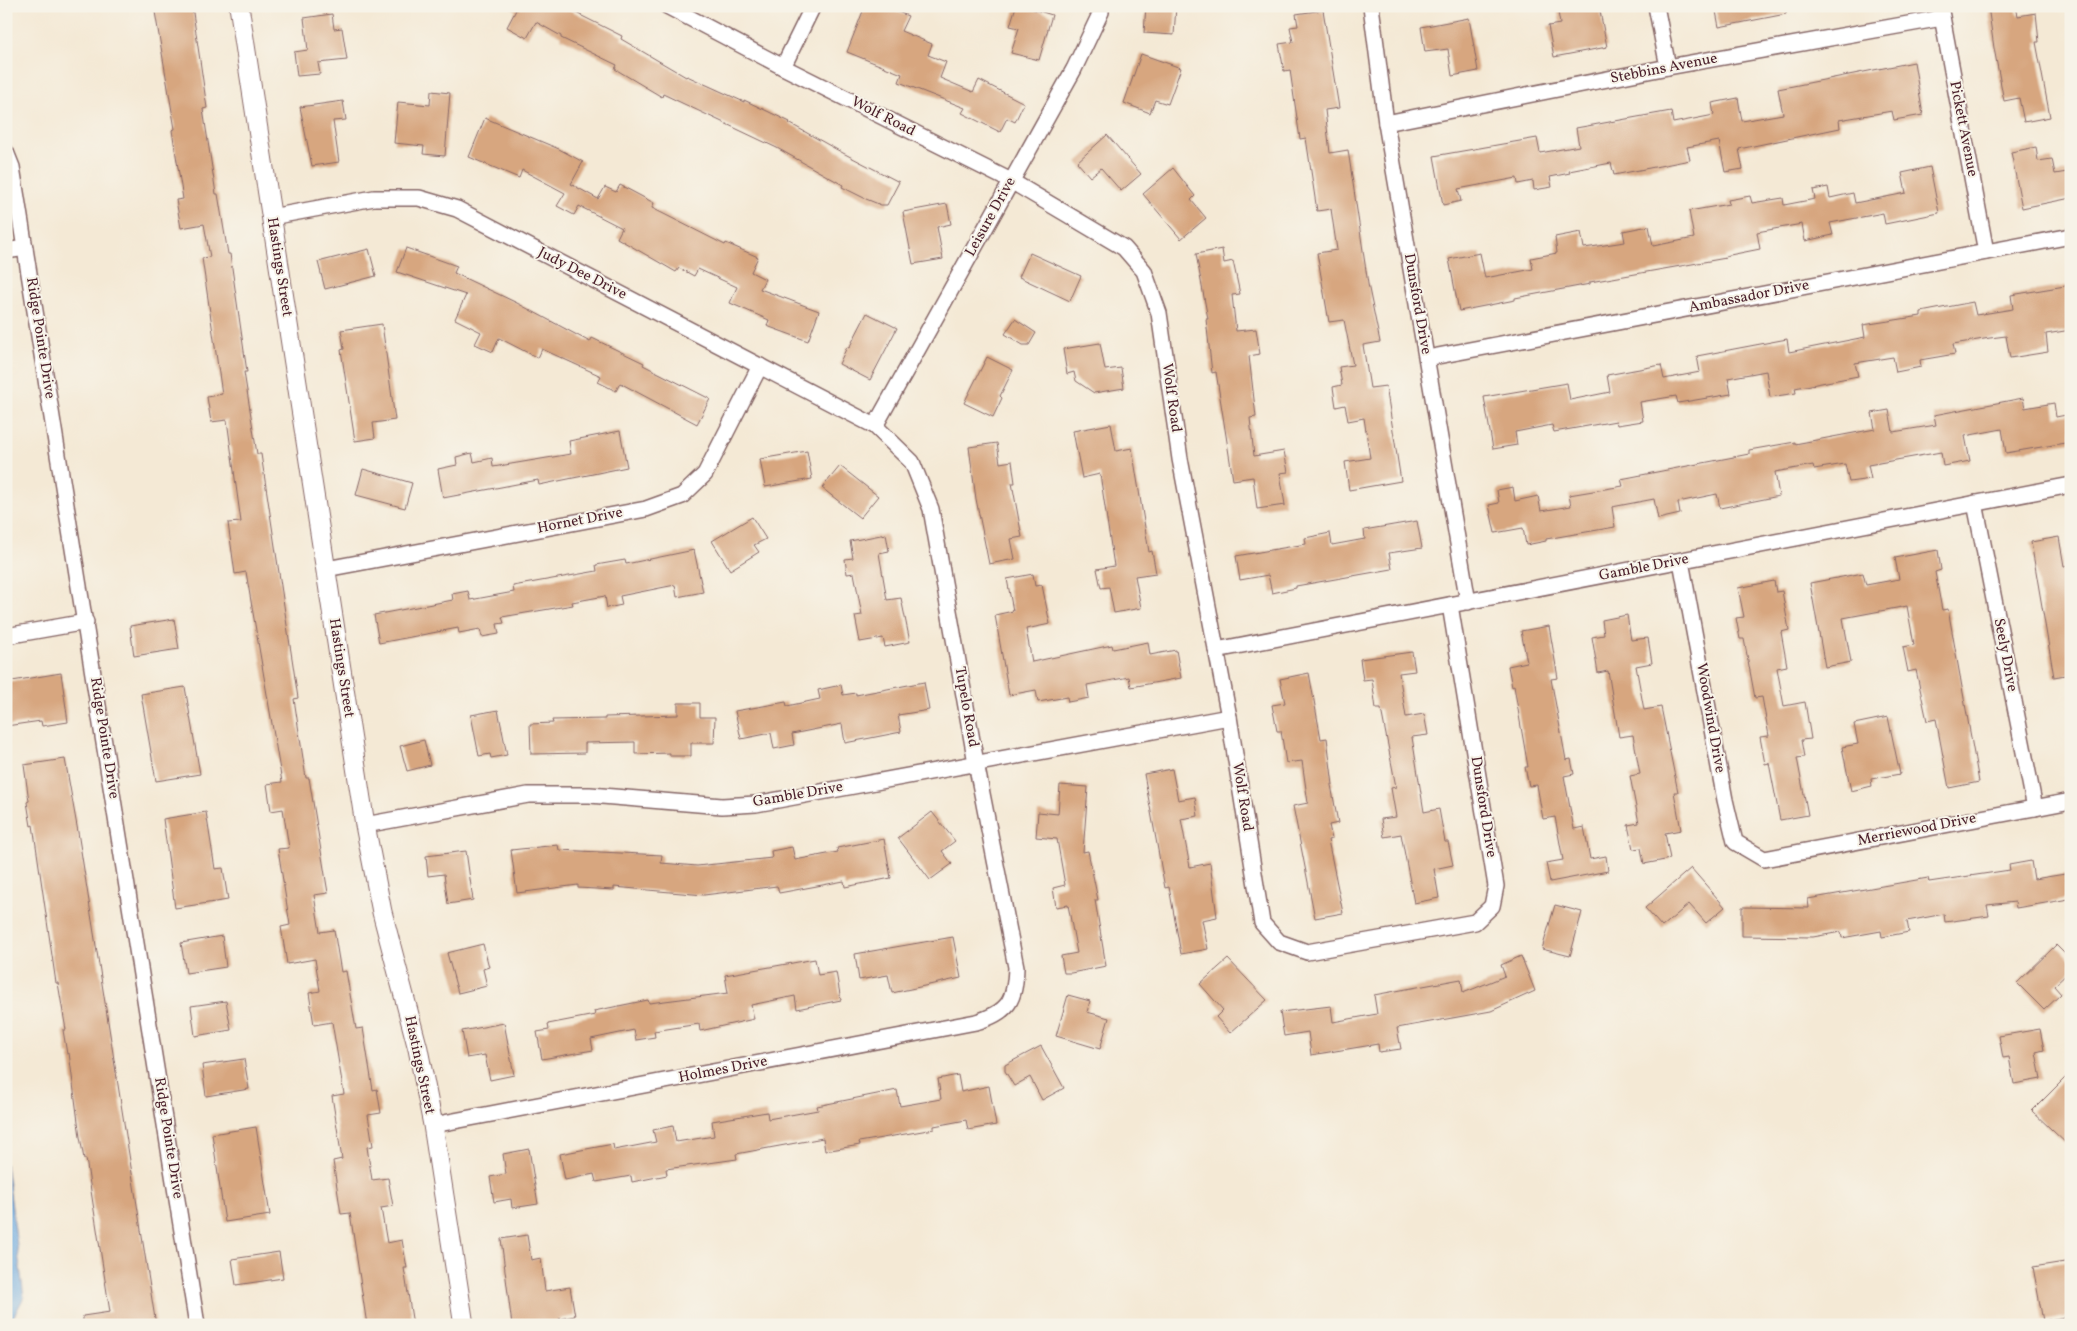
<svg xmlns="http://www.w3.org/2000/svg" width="2077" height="1331" font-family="Vollkorn,serif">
<rect width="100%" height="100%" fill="#f7f3e8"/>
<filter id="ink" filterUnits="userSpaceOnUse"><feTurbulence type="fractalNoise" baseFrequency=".02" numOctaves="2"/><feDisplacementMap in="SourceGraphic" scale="10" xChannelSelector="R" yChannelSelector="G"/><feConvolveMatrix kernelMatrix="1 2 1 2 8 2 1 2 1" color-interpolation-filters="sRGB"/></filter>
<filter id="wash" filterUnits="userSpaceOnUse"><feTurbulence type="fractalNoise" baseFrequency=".0096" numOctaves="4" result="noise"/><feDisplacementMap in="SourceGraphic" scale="20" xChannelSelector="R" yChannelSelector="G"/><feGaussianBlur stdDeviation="1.12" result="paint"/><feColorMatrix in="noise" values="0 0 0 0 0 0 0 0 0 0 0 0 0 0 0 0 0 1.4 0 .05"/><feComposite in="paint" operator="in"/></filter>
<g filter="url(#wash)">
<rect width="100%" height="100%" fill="#f4e9d5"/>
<path fill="#6fabe0" stroke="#5c6586" d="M6,1164L24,1297L10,1323L6,1324Z"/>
<g id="blocks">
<g fill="#d7a67f">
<path d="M154,6H192L207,108L203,109L216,194H218L228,254H230L247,372H244L257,454H261L298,698L294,699L306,778H309L328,893L314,895L320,932L334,930L341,972L346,971L356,1029L363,1028L373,1090L377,1089L381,1113L368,1115L373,1146L367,1147L372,1180L388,1178L393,1206L381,1208L387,1243L402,1240L407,1268H404L413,1325H367L350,1213L341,1214L333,1161L342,1159L332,1096L344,1094L332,1022L314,1025L309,993L320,991L315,959L287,964L281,927L290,925L278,849L289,848L283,809L271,811L267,784L282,782L246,572L235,574L228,523L241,522L227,420L211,422L207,397L222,394L202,258L210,257L204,224L181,228L176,200L183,199L172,130L175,129Z"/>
<path d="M509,6H562L622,36L621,39L686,77L687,76L744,102V100L790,122L789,123L843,153L899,182L887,205H881L866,199L842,187L843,185L777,148L663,94L662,97L615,69L617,65L561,38V36L536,22L527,38L507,27L516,10Z"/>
<path d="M865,6H883L908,16L901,31L932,44L928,55L946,62L940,78L973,92L979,80L1024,103L1015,122L1007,118L1000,132L962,113L965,108L899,82L902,74L847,52Z"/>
<path d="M1016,6H1023L1052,15L1039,60L1011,53L1019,28L1010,26Z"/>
<path d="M1146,6H1176L1174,35L1144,33Z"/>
<path d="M1557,6H1599L1607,47L1554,57L1548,26L1560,24Z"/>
<path d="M1715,6H1786V14L1719,27Z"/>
<path d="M1988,6H2016L2018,16L2036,13L2039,42H2036L2050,117L2024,122L2019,98L2004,101L1994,48Z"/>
<path d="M1323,10L1339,108L1325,110L1330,153L1348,150L1368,284L1380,342L1363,345L1370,388L1386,386L1401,481L1349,490L1345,462L1370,458L1364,418L1348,421L1345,405L1336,407L1333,387L1342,385L1339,367L1353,365L1344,320L1329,322L1317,253L1337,250L1331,209L1317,211L1306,138L1300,139L1290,70L1284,71L1279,44L1293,42L1290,27L1298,26L1296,14Z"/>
<path d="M332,14L334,29L342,28L347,60L318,63L320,74L297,76L294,52L308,50L304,18Z"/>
<path d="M1469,18L1478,71L1452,76L1448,49L1425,52L1421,27Z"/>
<path d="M1141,54L1181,68L1168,104L1155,100L1150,113L1124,103Z"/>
<path d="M1914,62L1923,115L1894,120L1892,111L1839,120L1840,128L1739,149L1743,169L1725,172L1719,141L1687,147L1690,160L1614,175L1611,163L1569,171L1570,173L1550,177L1552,187L1534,190L1533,181L1518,184L1517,178L1458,189L1461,201L1443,205L1434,156L1537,138L1540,153L1579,146L1576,128L1671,111L1673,123L1714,115L1712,103L1738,98L1742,121L1783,114L1778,89Z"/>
<path d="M431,91L450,93L445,156L423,154L424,146L394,143L398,102L430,105Z"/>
<path d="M343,101L346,120L333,121L339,162L312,166L300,107Z"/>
<path d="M485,118L559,149L583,162L571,184L598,199L605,187L616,192L620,185L654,203L652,208L725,245L726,243L758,257L751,272L765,279L760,289L819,311L808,341L767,326L769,320L730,303L737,287L698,269L694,276L679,268L676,272L617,238L622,228L579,206L574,215L557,206L565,193L522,170L519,178L469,157Z"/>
<path d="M1107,135L1141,174L1121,191L1101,168L1090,177L1077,162Z"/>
<path d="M2036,147L2038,161L2052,159L2055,174L2067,172L2071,198L2022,208L2011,152Z"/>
<path d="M1930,167L1939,213L1885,224L1883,213L1830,223L1833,235L1805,241L1802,224L1757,232L1760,249L1725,256L1726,258L1590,282V284L1515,298V300L1459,311L1449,259L1480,253L1485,278L1533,269L1531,258L1557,253L1555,237L1581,232L1584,248L1625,242L1623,231L1649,226L1653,246L1694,238L1689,211L1729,204L1728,200L1750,196L1752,203L1783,198L1784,205L1815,199L1813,190L1828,187L1830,198L1853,193L1855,203L1906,193L1902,173Z"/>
<path d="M1173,168L1195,196L1191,200L1206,218L1181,239L1143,194Z"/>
<path d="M947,204L951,224L937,227L943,259L913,264L903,212Z"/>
<path d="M406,248L457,266L454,273L517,303L590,342L592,338L644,363L643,365L710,399L697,424L620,383L616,391L598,382L601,376L542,349L538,358L499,338L493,352L475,344L481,332L455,319L466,295L397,272Z"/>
<path d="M369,249L376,276L325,289L318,262Z"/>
<path d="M1222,249L1224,263L1233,261L1240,294L1232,295L1236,331L1256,329L1260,354L1249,356L1256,417L1250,418L1254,456L1284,451L1288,472L1280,473L1285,505L1257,509L1253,477L1233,480L1216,372L1212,373L1206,319H1208L1196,254Z"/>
<path d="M1030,253L1081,276L1070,301L1019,277Z"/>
<path d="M2071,285V330L2046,334L2048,352L2010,358L2006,336L1990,338L1953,344L1955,354L1920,360L1921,367L1896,372L1893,357L1855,363L1858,376L1795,388L1796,393L1770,397L1766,371L1728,378L1731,394L1678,403L1676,396L1640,402L1643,421L1617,425L1616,421L1554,432L1552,425L1515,432L1517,445L1493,449L1484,397L1567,383L1570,400L1610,392L1607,375L1661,365L1664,379L1700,372L1697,356L1787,339L1789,352L1865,337L1863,325L1921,316V312L1973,302L1976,315L2013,309L2011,295Z"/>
<path d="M867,313L897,328L870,380L839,364L847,347L849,348Z"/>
<path d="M1015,319L1036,333L1029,345H1023L1005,334Z"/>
<path d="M382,324L395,420L373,423L375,438L355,441L341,350L344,349L341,330Z"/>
<path d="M1100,343L1105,370L1121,368L1124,388L1094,393L1076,381L1074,372L1067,374L1063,349Z"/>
<path d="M987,357L1013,370L1000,396L1002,398L993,417L964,403Z"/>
<path d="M2023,398L2025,408L2054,403L2056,417L2071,414V442L2006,453L2002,429L1965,436L1970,461L1943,466L1941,452L1868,465L1871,479L1849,482L1845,464L1814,469L1813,465L1775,472L1779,496L1720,508L1717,494L1678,502L1680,514L1658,519L1654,499L1612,507L1615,527L1546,539V541L1526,545L1523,528L1495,533L1489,505L1499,503L1497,490L1513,487L1515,501L1538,496L1541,511L1571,506L1569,495L1623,486L1621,479L1749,454V450L1795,442V444L1875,429L1872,413L1889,410L1893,432L1936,425L1934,415Z"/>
<path d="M1111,424L1116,451L1132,448L1149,552L1152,551L1156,573L1135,576L1141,608L1114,613L1109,587L1101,588L1097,569L1114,566L1100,474L1082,478L1073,431Z"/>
<path d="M620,431L627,467L539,485L538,480L443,498L438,469L457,465L456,457L472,453L474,462L492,458L493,467L571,454L569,441Z"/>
<path d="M997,443L1000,463L1012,461L1015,483H1012L1022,537L1011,539L1015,559L989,564L976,499L969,447Z"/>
<path d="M807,451L812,479L765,487L760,459Z"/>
<path d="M840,466L878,496L860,518L822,488Z"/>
<path d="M363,469L412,483L405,508L356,495Z"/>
<path d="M752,517L766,539L754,545L759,552L730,570L712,541Z"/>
<path d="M1417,521L1422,548L1389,553L1392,569L1296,586V588L1272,593L1268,575L1240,580L1236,556L1306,544L1305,538L1330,533L1332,545L1365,539L1364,530Z"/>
<path d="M886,534L889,551L879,553L887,600L901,598L910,642L885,647L883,638L860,642L855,616L862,615L854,573L847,574L845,559L853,558L850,541Z"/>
<path d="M2059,537L2064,566L2071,565V597L2066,598L2071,626V674L2054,677L2031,542Z"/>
<path d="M694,550L703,592L677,597L675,585L620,596L622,605L607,608L605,596L572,602L573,605L502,617L504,623L497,624L499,634L482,637L480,629L459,633L458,628L379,643L374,615L453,600L452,594L468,591L470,600L514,592L513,586L597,571L596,565L625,560L626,564Z"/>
<path d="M1938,550L1941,570L1935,572L1942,610L1948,609L1979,782L1949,788L1936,719L1927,721L1916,670L1908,672L1903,647L1914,645L1907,606L1843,618L1851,662L1825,667L1810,583L1863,573L1866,585L1899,579L1895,558Z"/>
<path d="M1033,574L1035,586L1042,585L1050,624L1026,629L1032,662L1112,645L1113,649L1148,642L1150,655L1176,650L1181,678L1131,687L1129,677L1087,685L1089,698L1068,702L1067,697L1038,702L1036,690L1009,695L995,615L1013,611L1007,579Z"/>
<path d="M1774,581L1776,592L1782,591L1789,630L1781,632L1787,666L1777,668L1784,706L1805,702L1811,739L1801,740L1804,757L1797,758L1808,815L1780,820L1769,763L1765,764L1760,737L1769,736L1762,697L1755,698L1744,639H1740L1736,618L1744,617L1738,588Z"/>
<path d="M1627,615L1631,640L1648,638L1652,663L1636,666L1644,710L1661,707L1678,792H1674L1681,830L1665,833L1670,859L1644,864L1641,848L1633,849L1628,825L1639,823L1630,776L1640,774L1633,735L1619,737L1608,671L1598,673L1592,637L1604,635L1602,620Z"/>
<path d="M174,619L179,649L134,656L130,626Z"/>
<path d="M1549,626L1558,678L1551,679L1566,760L1571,759L1574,774L1564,776L1574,829L1584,827L1590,859L1606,856L1608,871L1550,882L1546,863L1563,860L1555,817L1543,819L1537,785L1529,786L1525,767H1528L1521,727L1514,686L1512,687L1508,666L1527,662L1521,631Z"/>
<path d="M1412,652L1415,671L1399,673L1406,717L1424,714L1428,735L1412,737L1424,812L1439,809L1445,842H1448L1453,865L1434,869L1439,898L1414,903L1401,834L1384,837L1381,819L1396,817L1391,788L1396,787L1381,709H1376L1372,679L1363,680L1360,659Z"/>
<path d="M61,673L68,722L42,726L41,721L6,726V682Z"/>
<path d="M1309,673L1321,739L1327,738L1333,785H1331L1338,823L1329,825L1332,839L1328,840L1343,913L1315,918L1293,806L1308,803L1302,761L1286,763L1281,731H1277L1272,705L1285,703L1280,679Z"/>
<path d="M924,682L929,710L898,715L901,732L845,743L842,724L792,734L794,745L774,749L771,733L741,739L735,711L786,702L787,706L820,699L818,690L841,685L843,695L856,693V695Z"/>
<path d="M185,687L200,774L156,781L141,694Z"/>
<path d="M678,703H700V717H715L714,743H691V756H670V753L635,754V742L585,743V753L531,754L530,724L553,723L552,720L605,719V717L678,715Z"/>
<path d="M498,710L507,755L491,758L490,754L479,756L471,715Z"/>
<path d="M1888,717L1900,774L1871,779L1872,786L1851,791L1842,747L1858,744L1854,724Z"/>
<path d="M424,740L430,765L407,771L400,746Z"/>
<path d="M65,759L78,832L156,1325H83V1316L110,1312L86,1159H84L80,1137L69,1053L67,1054L63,1030H66L58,983H56L33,825L31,826L27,802L29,801L24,765Z"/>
<path d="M1172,769L1178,800L1195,797L1198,816L1181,819L1190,867L1210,863L1217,917L1202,920L1208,949L1181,954L1169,887L1165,888L1144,774Z"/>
<path d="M1060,785L1088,787L1083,852L1088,851L1098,900H1095L1106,966L1071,973H1064L1061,956L1077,953L1068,905L1056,907L1053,888L1065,885L1057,839L1036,837L1038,812L1058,814Z"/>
<path d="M206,812L215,869L223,868L228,900L175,908L163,819Z"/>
<path d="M932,812L955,841L942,851L952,864L930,880L898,838Z"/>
<path d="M884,839L891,878L845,887L844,881L779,893L777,886L704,895L614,887V890L578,888V885L517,893L511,850L558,845L559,850L662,855L661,863L697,866L772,858L771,851L792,847L795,860L838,852L837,848Z"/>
<path d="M466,851L473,900L448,904L444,874L428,876L426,856Z"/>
<path d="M2031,861L2034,879L2065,874L2069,899L2016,908L2015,902L1987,905L1989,916L1945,922L1944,914L1907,921L1909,932L1882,937L1881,931L1842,938L1841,932L1813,937L1742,936V907L1809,908L1808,899L1928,878L1929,882L2010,870L2009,865Z"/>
<path d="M1691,868L1725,907L1706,923L1689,904L1662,927L1645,908Z"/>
<path d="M1555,905L1582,912L1570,956L1542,949Z"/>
<path d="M222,936L226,967L186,973L181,943Z"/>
<path d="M953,937L961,978L892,993L888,975L859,980L855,954Z"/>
<path d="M483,944L489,967L483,969L487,986L458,993L447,953Z"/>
<path d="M2056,945L2071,960V970L2054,986L2061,994L2044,1010L2017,983Z"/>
<path d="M1521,956L1535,991L1491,1011L1397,1028L1401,1049L1379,1052L1378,1044L1311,1055L1308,1032L1284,1036L1280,1012L1331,1006L1333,1022L1377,1014L1374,995L1461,979L1463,993L1505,976L1501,965Z"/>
<path d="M815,959L818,975L836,972L841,1000L797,1009L795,996L751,1005L754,1019L700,1031L699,1024L654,1031L655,1037L636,1040L634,1030L591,1039L593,1050L542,1059L537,1032L549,1030L548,1024L595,1015L594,1011L648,1000L649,1003L728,993L725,975Z"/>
<path d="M1228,959L1267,1000L1230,1033L1216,1017L1223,1010L1200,984Z"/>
<path d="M1068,995L1090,1001L1087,1012L1109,1018L1100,1049L1056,1036Z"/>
<path d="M226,1001L231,1030L195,1036L191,1006Z"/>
<path d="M504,1023L514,1075L490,1080L485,1055L467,1058L462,1031Z"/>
<path d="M2040,1029L2044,1050L2036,1052L2041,1079L2014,1084L2009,1057L2003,1058L1999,1036Z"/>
<path d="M1041,1046L1064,1088L1042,1100L1030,1077L1014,1086L1005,1071V1065Z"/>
<path d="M244,1059L249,1089L206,1096L202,1065Z"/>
<path d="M2071,1072V1148L2032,1111Z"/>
<path d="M958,1075L961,1092L989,1086L996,1125L968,1130L966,1120L934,1126V1129L859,1142L860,1145L825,1151L823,1138L736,1154L737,1159L666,1169L667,1175L632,1182L631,1176L596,1182L594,1174L565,1180L560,1154L613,1144L614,1150L656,1142L653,1130L673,1126L676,1142L714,1136L712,1121L767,1112L768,1119L818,1110L817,1106L897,1090L900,1106L941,1099L938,1079Z"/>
<path d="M256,1127L270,1215L225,1222L212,1134Z"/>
<path d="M529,1149L538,1204L512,1208L511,1199L494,1202L490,1177L506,1174L503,1154Z"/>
<path d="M527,1235L531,1260L541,1258L545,1291L570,1287L575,1316L559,1319L560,1325H512L501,1239Z"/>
<path d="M279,1252L283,1278L236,1285L232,1259Z"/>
<path d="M2071,1261V1316L2043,1321L2033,1267Z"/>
</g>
</g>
</g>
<g filter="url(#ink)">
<use href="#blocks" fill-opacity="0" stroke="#866666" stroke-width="1"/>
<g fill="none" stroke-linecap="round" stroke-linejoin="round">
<defs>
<g id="minor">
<path d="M667,6L783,67L1011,181L1124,248L1144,271L1159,313L1180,459L1229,717L1262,923L1279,942L1307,952L1475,922L1492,906L1496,886L1450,605"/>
<path d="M1371,6L1386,123L1468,602"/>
<path d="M1656,6L1668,67"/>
<path d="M1940,6L1986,252"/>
<path d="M783,67L813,6"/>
<path d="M1386,123L1668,67L1942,18"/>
<path d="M6,152L12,167L197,1325"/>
<path d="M271,217L374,198H419L457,209L875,426L912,462L931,509L976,763L1016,967C1015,1001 1009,1012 976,1022L433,1125"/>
<path d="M6,251L25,248"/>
<path d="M1427,358L2071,236"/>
<path d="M875,426L1074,69L1101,12V6"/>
<path d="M1975,503L2035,808"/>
<path d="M1681,561L1725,800L1735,842L1764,859L2071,801"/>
<path d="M326,569L646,509L682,496L705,474L760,366"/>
<path d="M6,636L86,622"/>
<path d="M1216,650L2071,485"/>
<path d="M365,825L528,795H590L722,806L756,804L1229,717"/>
</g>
<path id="tertiary" d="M239,6L365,825L382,912L418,1049L433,1125L464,1325"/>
</defs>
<use href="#minor" stroke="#866666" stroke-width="18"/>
<use href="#tertiary" stroke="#866666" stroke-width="21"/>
<use href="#minor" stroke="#fff" stroke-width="15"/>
<use href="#tertiary" stroke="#fff" stroke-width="19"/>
</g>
</g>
<g text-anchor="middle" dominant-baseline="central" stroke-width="4" stroke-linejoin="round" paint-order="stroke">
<g font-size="15" fill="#4a1f2b" stroke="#f7f3e8">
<text transform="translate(1664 69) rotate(-11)">Stebbins Avenue</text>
<text transform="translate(883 117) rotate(27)">Wolf Road</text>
<text transform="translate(1963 129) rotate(79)">Pickett Avenue</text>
<text transform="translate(991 217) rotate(-61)">Leisure Drive</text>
<text transform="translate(279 267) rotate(81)">Hastings Street</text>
<text transform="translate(582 274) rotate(27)">Judy Dee Drive</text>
<text transform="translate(1749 297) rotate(-11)">Ambassador Drive</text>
<text transform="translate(1417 304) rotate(80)">Dunsford Drive</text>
<text transform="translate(40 338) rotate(81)">Ridge Pointe Drive</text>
<text transform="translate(1171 398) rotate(82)">Wolf Road</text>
<text transform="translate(580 521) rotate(-11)">Hornet Drive</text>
<text transform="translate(1644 568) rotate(-11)">Gamble Drive</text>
<text transform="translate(2005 655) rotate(79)">Seely Drive</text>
<text transform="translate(341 668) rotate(81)">Hastings Street</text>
<text transform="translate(966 707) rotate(80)">Tupelo Road</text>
<text transform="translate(1710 718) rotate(80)">Woodwind Drive</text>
<text transform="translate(104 738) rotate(81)">Ridge Pointe Drive</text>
<text transform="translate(798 795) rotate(-10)">Gamble Drive</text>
<text transform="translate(1242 797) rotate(81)">Wolf Road</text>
<text transform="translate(1483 807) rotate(81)">Dunsford Drive</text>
<text transform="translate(1917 830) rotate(-11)">Merriewood Drive</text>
<text transform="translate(419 1065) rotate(78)">Hastings Street</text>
<text transform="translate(723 1070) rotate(-11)">Holmes Drive</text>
<text transform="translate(168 1138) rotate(81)">Ridge Pointe Drive</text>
</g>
</g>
<rect width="2077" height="1331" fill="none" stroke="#f7f3e8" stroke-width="25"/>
</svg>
